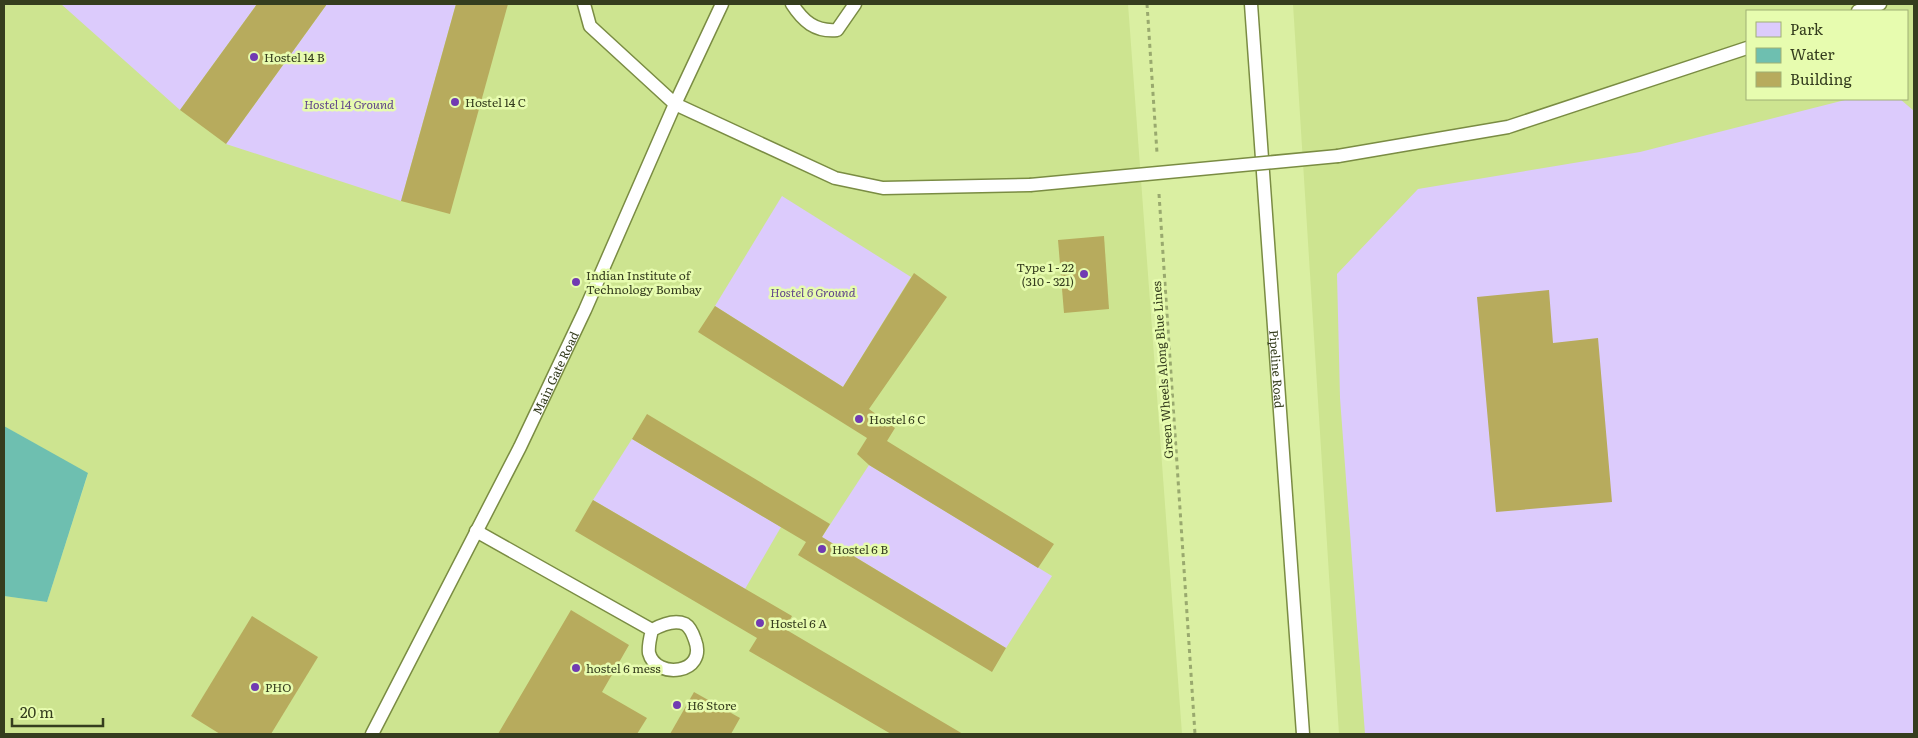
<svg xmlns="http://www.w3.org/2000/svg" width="1918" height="738" font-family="Literata,serif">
<rect width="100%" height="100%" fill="#daefa2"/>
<g fill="#cde490" fill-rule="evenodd">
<path d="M4,4H1128L1182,734H4V596L47,602L88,474L4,426Z"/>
<path d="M1293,4H1914V654L1788,734H1339ZM1747,11H1907V99H1747Z"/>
</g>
<g fill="#dccbfc">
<path d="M61,4H257L180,110Z"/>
<path d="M327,4H456L401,201L226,144Z"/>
<path d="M1849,99H1900L1914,111V734H1365L1340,398L1337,274L1418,189L1640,152Z"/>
<path d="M782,196L911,277L843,387L715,306Z"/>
<path d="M632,439L781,527L745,589L593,500Z"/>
<path d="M869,465L1052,576L1006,648L822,537Z"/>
</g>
<path fill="#6ebfb0" d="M4,426L88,473L47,602L4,596Z"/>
<g fill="#b7ab5d">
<path d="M257,4H327L226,144L180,110Z"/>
<path d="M456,4H508L450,214L401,201Z"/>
<path d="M1104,236L1109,309L1064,313L1058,240Z"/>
<path d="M914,273L947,297L869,409L895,428L887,441L1054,544L1038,568L869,465L857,454L867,438L698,332L715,306L843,387Z"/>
<path d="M1549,290L1553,343L1598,338L1612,502L1496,512L1477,297Z"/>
<path d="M647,414L830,524L822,537L1006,648L992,672L798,555L806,542L632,439Z"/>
<path d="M593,500L792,616L785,629L963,734H891L749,651L757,638L575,531Z"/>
<path d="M571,610L629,645L602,692L647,718L637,734H498Z"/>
<path d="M252,616L318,657L271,734H220L191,716Z"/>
<path d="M694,692L740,718L731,734H670Z"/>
</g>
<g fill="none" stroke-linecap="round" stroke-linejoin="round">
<defs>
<g id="service">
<path d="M584,4L590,26L675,104L835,178L883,188L1030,185"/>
<path d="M792,4C803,21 815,32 837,30L855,4"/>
<path id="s1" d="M1251,4L1303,734"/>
<path d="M1858,11L1880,4"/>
<path d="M1338,156L1508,127L1747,48"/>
<path d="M476,531L652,630C661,625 674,619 685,624C690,627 693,634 695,640C708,674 656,680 649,653C648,646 650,638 652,630"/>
<path id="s2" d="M372,734L520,447L585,310L675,104L722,4"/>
</g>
</defs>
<use href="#service" stroke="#7a8c43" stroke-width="15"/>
<g stroke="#99a96e" stroke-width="3" stroke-dasharray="4 4" stroke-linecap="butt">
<path d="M1147,4L1157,153"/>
<path d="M1159,194L1195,734"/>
</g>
<use href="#service" stroke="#fff" stroke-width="12"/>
<defs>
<path id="service-bridge" d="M1030,185L1338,156"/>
</defs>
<use href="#service-bridge" stroke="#7a8c43" stroke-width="15" stroke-linecap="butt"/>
<use href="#service-bridge" stroke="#fff" stroke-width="12"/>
</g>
<g fill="#713bb2" stroke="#e7fcaf" stroke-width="2">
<circle cx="254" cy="57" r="5"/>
<circle cx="455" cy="102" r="5"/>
<circle cx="1084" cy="274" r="5"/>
<circle cx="576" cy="282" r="5"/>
<circle cx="859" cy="419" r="5"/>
<circle cx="822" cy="549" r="5"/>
<circle cx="760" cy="623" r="5"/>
<circle cx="576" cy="668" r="5"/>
<circle cx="255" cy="687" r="5"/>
<circle cx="677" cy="705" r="5"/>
</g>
<g text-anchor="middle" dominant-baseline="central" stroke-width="5" stroke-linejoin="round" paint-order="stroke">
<g font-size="12" fill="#353d1e" stroke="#e7fcaf" text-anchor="start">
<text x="264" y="57">Hostel 14 B</text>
<text x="465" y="102">Hostel 14 C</text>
<text x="1074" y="267" text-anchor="end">Type 1 - 22<tspan x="1074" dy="14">(310 - 321)</tspan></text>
<text x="586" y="275">Indian Institute of<tspan x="586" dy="14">Technology Bombay</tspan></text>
<text x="869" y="419">Hostel 6 C</text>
<text x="832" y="549">Hostel 6 B</text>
<text x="770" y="623">Hostel 6 A</text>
<text x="586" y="668">hostel 6 mess</text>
<text x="265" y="687">PHO</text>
<text x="687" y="705">H6 Store</text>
</g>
<g font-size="12" font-style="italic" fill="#61458b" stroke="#e7fcaf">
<text x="349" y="104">Hostel 14 Ground</text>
<text x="813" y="292">Hostel 6 Ground</text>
</g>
<g font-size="12" fill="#353d1e" stroke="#e7fcaf">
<text stroke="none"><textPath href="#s1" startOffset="366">Pipeline Road</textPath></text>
<text transform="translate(1162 370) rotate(-94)">Green Wheels Along Blue Lines</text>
<text stroke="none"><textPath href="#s2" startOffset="405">Main Gate Road</textPath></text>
</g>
</g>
<rect width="1918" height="738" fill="none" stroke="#353d1e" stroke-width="10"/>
<rect x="1746" y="10" width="162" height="90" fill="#e7fcaf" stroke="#a0b075"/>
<rect x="1756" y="22" width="25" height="15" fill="#dccbfc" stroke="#a0b075"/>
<text x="1790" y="35" font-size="15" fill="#353d1e">Park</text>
<rect x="1756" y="48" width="25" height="15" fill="#6ebfb0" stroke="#a0b075"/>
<text x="1790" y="60" font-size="15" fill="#353d1e">Water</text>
<rect x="1756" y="72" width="25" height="15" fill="#b7ab5d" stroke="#a0b075"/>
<text x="1790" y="85" font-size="15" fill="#353d1e">Building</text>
<path d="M12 718v8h91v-8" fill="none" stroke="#353d1e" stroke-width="2.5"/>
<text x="20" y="718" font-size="15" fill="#353d1e" stroke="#e7fcaf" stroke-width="4" paint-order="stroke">20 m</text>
</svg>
